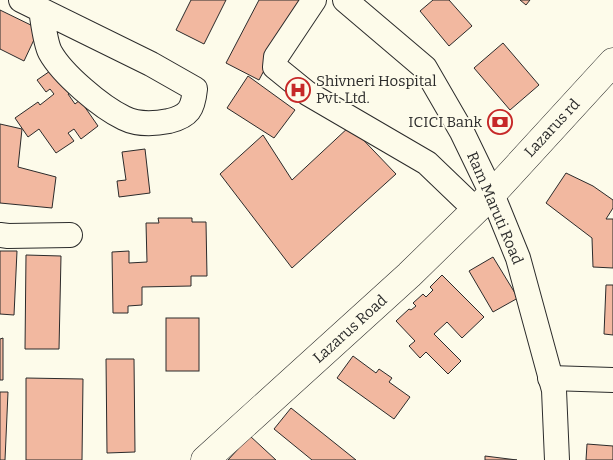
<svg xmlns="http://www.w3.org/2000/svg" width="613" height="460" font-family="Bitter,serif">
<rect width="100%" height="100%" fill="#fdfbea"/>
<g fill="#f2b8a0" stroke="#2b2b2b">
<path d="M191,0H226L204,44L176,30Z"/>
<path d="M259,0H301L259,80L226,63Z"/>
<path d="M433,0H449L472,26L449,46L420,11Z"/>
<path d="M520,0H530L526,5Z"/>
<path d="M0,10L39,29L24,61L0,49Z"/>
<path d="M503,43L539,85L510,110L474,68Z"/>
<path d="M56,67L73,90L68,94L75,104L80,100L98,126L81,139L74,129L68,133L74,141L56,153L39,129L28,137L15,118L38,102L40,105L54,94L50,89L46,92L37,80Z"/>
<path d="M248,76L295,110L274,138L227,108Z"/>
<path d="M0,124L22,129L18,167L56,177L52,208L0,203Z"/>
<path d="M350,126L396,174L292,268L220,174L263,135L292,180Z"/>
<path d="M145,149L150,193L119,197L117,181L126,180L122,152Z"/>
<path d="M566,173L593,186L613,200V208L606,219H613V268L593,267L592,238L546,203Z"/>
<path d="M158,218H192V222H206L207,276H191V286L142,287V305L128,306V313H113L112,252L129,251V263L147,262L146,223H159Z"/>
<path d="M0,251H17L14,315L0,314Z"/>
<path d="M26,255L61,256L59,349H25Z"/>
<path d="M493,257L518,298L493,312L469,271Z"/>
<path d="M442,275L484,317L462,338L447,322L434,334L461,361L448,374L426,352L420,358L409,346L415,341L396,321L409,309L411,310L416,306L413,303L423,294L426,297L433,290L430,287Z"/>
<path d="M606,285H613V335L604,334Z"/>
<rect x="166" y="318" width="33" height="53"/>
<path d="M3,338V380H0V339Z"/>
<path d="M353,356L376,373L379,369L392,378L389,382L410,397L394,419L337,378Z"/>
<path d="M106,359H134L135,452L107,453Z"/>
<path d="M26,378L83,379L82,460H26Z"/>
<path d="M0,392H8L5,460H0Z"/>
<path d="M291,408L356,460H312L274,429Z"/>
<path d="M250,436L276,460H228Z"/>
<path d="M587,444L613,446V460H586Z"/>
<path d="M485,456L517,460H485Z"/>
</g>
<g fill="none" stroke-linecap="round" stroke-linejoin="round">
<defs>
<g id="minor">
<path d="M21,0L151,64L195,89C193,109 189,116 169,121C154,124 138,125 124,118C101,107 62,74 50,52C45,42 43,21 41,10"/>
<path d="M314,0L276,57L275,67L307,93L427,163L476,210"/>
<path d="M345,0L425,68L462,132L492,194L518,258L554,390L557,460"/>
<path d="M0,235L8,236L70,235"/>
<path d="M550,378L613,380"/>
</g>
<path id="major" d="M205,460L409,275L492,194L613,62"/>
</defs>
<use href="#minor" stroke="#2b2b2b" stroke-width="26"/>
<use href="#major" stroke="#2b2b2b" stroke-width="29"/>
<use href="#minor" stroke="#fdfbea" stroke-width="24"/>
<use href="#major" stroke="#fdfbea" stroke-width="28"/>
</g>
<defs>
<symbol id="hospital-ring" viewBox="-11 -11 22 22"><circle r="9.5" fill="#fdfbea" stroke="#c62828" stroke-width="1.5"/><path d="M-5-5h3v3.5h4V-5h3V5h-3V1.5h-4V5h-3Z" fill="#c62828"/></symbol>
<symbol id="bank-ring" viewBox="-11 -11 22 22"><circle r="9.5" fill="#fdfbea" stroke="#c62828" stroke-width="1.5"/><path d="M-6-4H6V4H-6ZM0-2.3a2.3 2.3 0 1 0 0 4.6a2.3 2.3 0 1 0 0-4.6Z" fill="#c62828"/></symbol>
</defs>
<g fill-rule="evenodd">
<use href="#hospital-ring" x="284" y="76" width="28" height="28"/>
<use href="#bank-ring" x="486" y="108" width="28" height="28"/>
</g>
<g text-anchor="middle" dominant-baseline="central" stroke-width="4" stroke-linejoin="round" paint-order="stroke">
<g font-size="15" fill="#2b2b2b" stroke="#fdfbea" text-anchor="start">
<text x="316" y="81">Shivneri Hospital<tspan x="316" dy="17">Pvt. Ltd.</tspan></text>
<text x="482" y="122" text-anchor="end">ICICI Bank</text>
</g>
<g font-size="15" fill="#2b2b2b" stroke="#fdfbea">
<text transform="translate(552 128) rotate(-47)">Lazarus rd</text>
<text transform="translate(495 208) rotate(67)">Ram Maruti Road</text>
<text transform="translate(350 329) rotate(-42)">Lazarus Road</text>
</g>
</g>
</svg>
